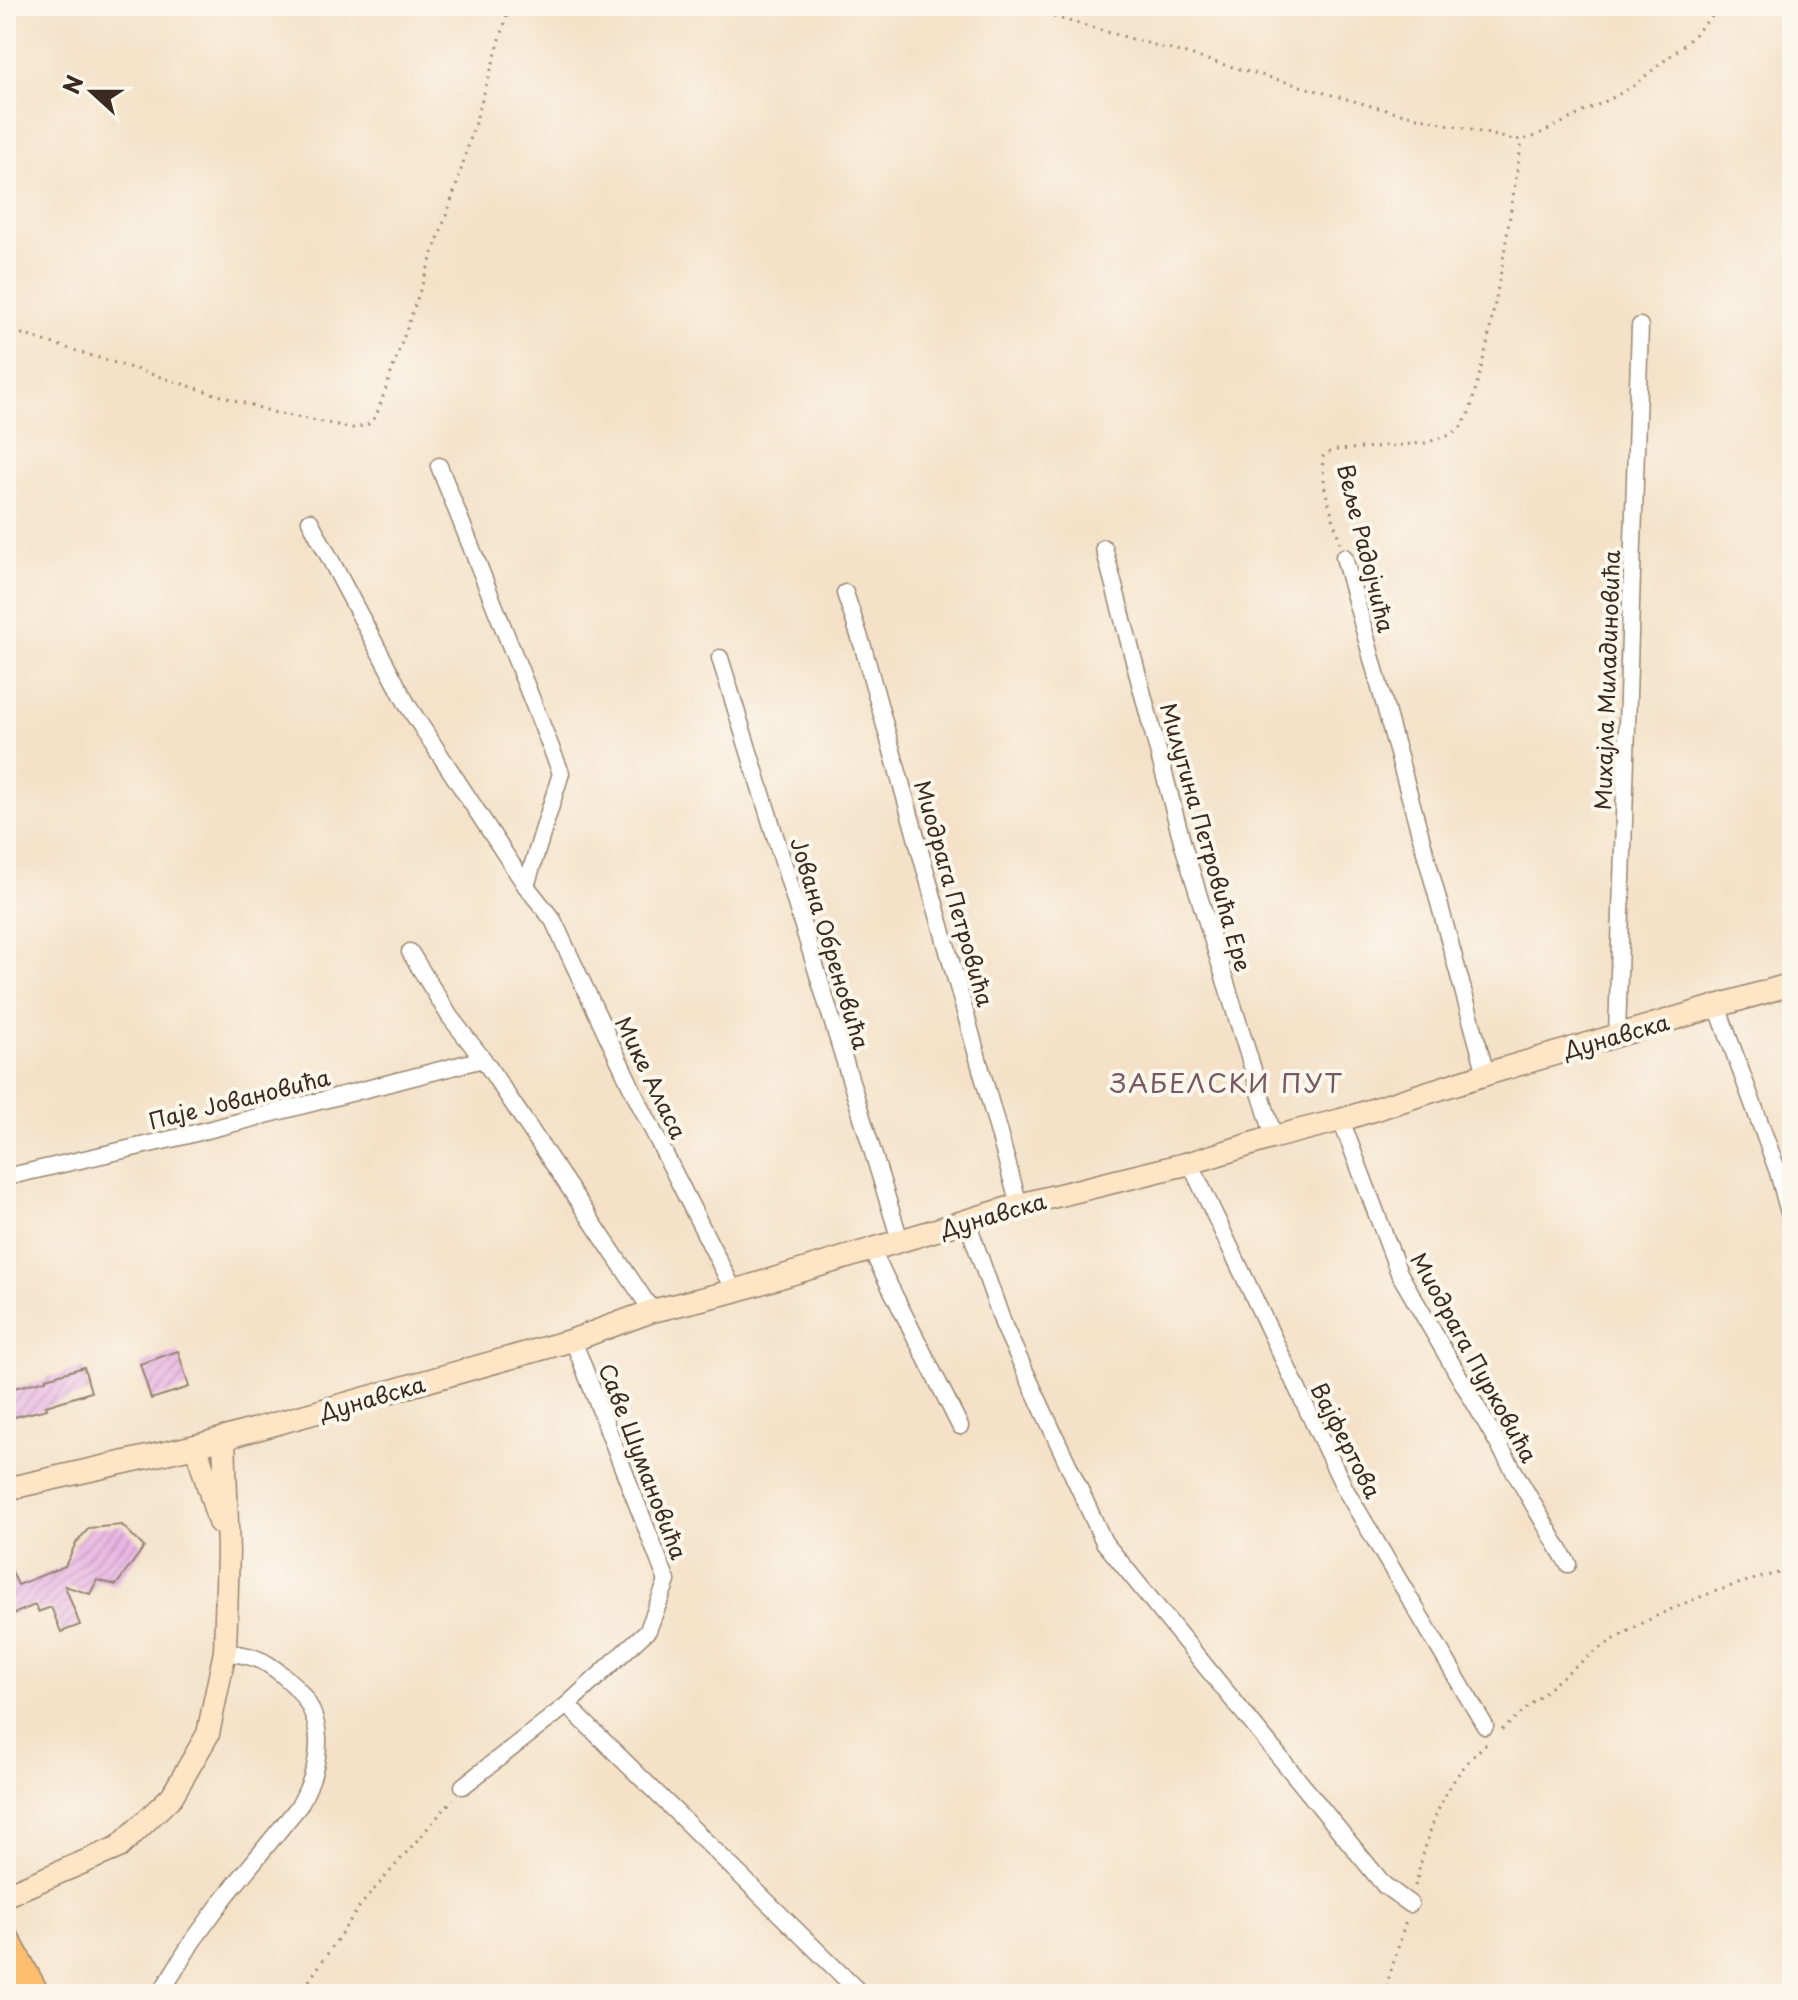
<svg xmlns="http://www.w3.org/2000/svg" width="1798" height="2000" font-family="'Playpen Sans',sans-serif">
<defs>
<pattern id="building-hatch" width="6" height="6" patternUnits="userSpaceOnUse" patternTransform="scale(2)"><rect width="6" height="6" fill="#e7aee3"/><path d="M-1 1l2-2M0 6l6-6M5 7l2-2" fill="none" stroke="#bc8eb7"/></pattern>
</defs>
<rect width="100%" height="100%" fill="#fbf7ec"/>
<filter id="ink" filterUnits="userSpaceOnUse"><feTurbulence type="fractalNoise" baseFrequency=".0125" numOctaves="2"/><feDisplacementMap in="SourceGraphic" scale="16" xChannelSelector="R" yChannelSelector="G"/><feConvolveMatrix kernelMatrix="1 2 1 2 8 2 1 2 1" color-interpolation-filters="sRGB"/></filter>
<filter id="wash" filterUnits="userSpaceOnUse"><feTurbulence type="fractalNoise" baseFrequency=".006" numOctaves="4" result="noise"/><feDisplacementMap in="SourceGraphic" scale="32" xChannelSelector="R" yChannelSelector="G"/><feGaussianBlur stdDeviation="1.8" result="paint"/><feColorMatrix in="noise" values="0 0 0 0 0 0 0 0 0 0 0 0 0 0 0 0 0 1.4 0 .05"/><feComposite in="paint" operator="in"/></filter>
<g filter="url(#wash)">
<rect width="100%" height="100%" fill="#f4e1c7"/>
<g id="blocks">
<g fill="url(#building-hatch)">
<path d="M178,1351L189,1387L151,1399L140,1364Z"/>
<path d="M84,1367L91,1392L46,1406L47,1409L6,1419V1390L46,1380V1378Z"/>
<path d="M122,1525L144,1547L116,1585L97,1580L90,1594L65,1586L80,1625L61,1632L51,1607L38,1612L35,1605L6,1617V1558L18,1585L65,1566L76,1543L89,1528Z"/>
</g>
</g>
</g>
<g filter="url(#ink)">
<use href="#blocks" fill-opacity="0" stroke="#988672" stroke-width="2"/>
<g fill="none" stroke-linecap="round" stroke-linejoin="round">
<defs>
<g id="street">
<path d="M439,466L561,773L526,886"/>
<path d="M310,521L408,706L526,886L553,920L638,1101L734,1291"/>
<path d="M1104,548L1183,845L1274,1137"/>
<path d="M1344,557L1486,1074"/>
<path d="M845,593L863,647L1019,1205"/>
<path d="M720,658L900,1240"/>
<path d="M410,952L450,1017L483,1059L652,1311"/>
<path d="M1717,1006L1778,1172L1792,1224"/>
<path d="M1617,1035L1640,326"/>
<path d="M1341,1120L1399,1273L1568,1564"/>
<path d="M1190,1163L1345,1489L1485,1726"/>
<path d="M6,1177L180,1137L483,1059"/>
<path d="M967,1221L1004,1326L1104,1542L1384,1885L1410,1904"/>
<path d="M871,1249L960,1426"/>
<path d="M573,1340L667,1581L648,1630L567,1705L858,1991"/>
<path d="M463,1786L567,1705"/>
<path d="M160,1994L192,1942L225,1897L299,1806C324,1761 329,1714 286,1678C277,1670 267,1662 255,1658C246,1655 235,1654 225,1651"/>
</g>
<g id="secondary">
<path d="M196,1446L219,1522"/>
<path d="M6,1489L196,1446L573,1340L652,1311L734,1291L1019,1205L1190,1163L1274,1137L1341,1120L1486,1074L1792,984"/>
<path d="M6,1895L119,1847L172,1796L208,1734L225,1651L228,1552L224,1438"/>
</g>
<path id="highway" d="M6,1940L35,1994"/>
</defs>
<use href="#street" stroke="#988672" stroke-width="19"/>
<use href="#secondary" stroke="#988672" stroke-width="25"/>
<use href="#highway" stroke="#988672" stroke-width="31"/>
<g stroke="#988672" stroke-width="3" stroke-dasharray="2 6" stroke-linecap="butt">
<path d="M1015,6L1375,107L1514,140L1531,138L1616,96L1633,86L1685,44L1722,6"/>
<path d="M6,329L276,413L353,428L367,425L372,421L378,411L455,190L510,6"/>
<path d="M1340,543L1325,489L1322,458L1326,453L1337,450L1425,443L1450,435L1462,426L1470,411L1487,345L1502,266L1522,140"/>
<path d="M1502,1730C1528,1708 1553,1683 1581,1662C1642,1616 1717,1586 1792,1570"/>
<path d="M1415,1886C1430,1828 1440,1784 1487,1743"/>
<path d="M300,1994L360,1906L453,1799"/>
<path d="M1384,1994L1406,1921"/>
</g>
<use href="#street" stroke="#fff" stroke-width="16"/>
<use href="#secondary" stroke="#fde5c5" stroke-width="22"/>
<use href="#highway" stroke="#fbbe6e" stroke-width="28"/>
</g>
</g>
<g text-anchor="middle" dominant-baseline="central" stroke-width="8" stroke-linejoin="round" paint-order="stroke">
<g font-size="22" fill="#3b2a1e" stroke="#fbf7ec">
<text transform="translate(1367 548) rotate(76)">Веље Радојчића</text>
<text transform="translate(1606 680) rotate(-88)">Михајла Миладиновића</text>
<text transform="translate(1207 837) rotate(74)">Милутина Петровића Ере</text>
<text transform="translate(955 893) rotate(74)">Миодрага Петровића</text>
<text transform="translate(831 943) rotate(73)">Јована Обреновића</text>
<text transform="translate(1616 1035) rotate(-16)">Дунавска</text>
<text transform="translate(652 1077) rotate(64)">Мике Аласа</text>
<text transform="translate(239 1098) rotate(-14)">Паје Јовановића</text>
<text transform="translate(993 1214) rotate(-16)">Дунавска</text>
<text transform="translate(1475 1357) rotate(61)">Миодрага Пурковића</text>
<text transform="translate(372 1397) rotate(-16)">Дунавска</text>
<text transform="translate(1347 1440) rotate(63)">Вајфертова</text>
<text transform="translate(644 1461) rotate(69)">Саве Шумановића</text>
</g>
<g font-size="26" letter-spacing="2" fill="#775863" stroke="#fbf7ec">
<text x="1227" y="1082">ЗАБЕЛСКИ ПУТ</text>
</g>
</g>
<rect width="1798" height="2000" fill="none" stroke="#fbf7ec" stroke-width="32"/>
<g transform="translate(92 92) rotate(291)" stroke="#fbf7ec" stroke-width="6" paint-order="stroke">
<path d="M0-6L14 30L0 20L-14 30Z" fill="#3b2a1e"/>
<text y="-12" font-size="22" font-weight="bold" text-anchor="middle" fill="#3b2a1e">N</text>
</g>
</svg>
